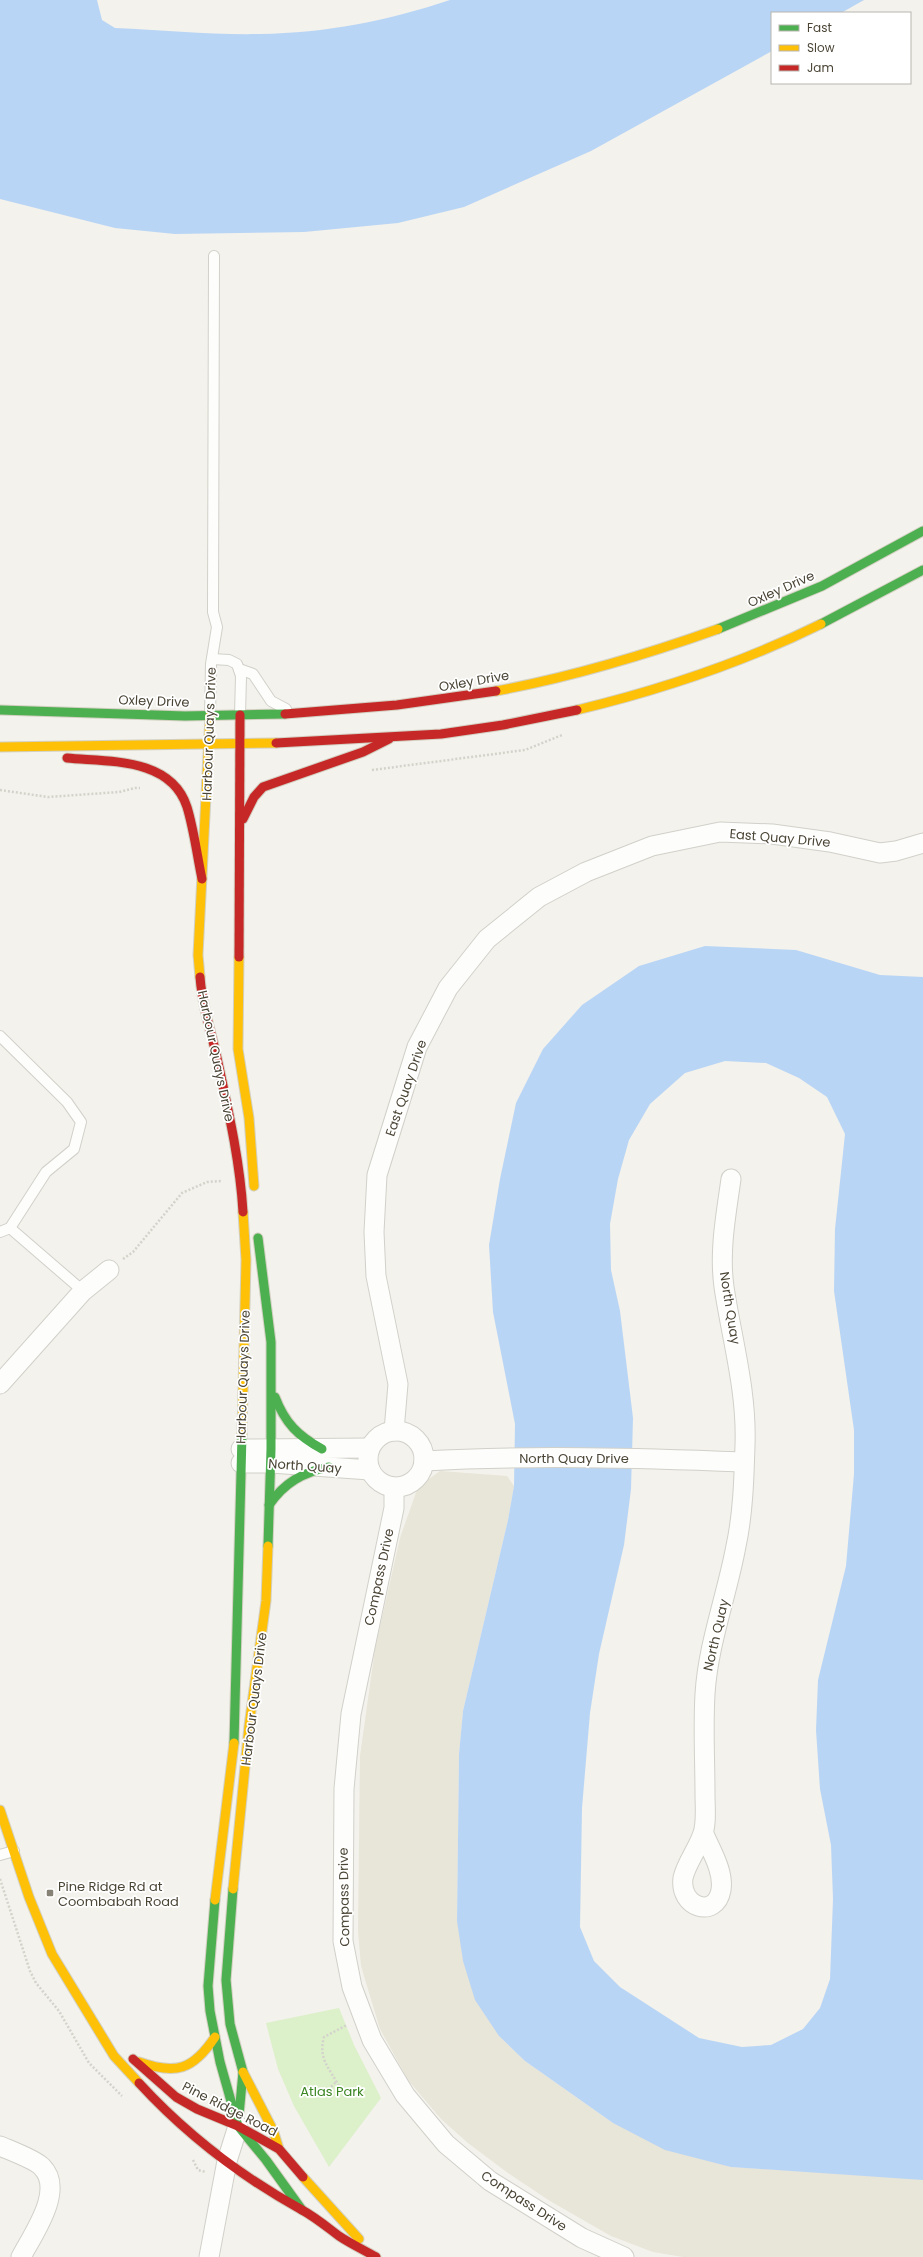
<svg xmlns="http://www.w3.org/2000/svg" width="923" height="2257" font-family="Poppins,sans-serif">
<rect width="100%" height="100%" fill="#f3f2ec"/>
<path fill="#e8e5d9" d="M440,1471L507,1476L514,1486L508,1520L463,1711L459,1754L457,1921L499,2036L525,2061L613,2123L731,2167L923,2178V2257H683L653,2252L611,2236L550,2201L508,2173L468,2143L441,2119L408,2080L380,2029L361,1966L358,1931L360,1756L375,1649L400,1538L418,1487Z"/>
<path fill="#dcf0ca" d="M339,2008L354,2045L381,2098L329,2167L294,2106L278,2069L266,2023Z"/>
<g fill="#b9d5f5" fill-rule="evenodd">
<path d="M0,0H97L102,20L115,28C163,30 212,35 260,34C326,33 387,21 450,0H864L841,13H772V51L591,151L464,207L398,223L304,232L175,234L115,228L0,199Z"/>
<path d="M705,946L796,950L880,975L923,977V2180L731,2167L665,2150L613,2123L525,2061L499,2036L475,2000L463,1961L457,1921L459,1754L463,1711L508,1520L514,1486L515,1424L493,1312L489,1245L500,1179L516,1103L543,1049L582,1005L639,966ZM725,1061L766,1063L799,1078L827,1097L845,1134L835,1229L834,1291L854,1430V1474L846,1566L818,1680L816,1730L820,1789L831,1845L833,1899L830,1979L820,2008L803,2029L771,2045L742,2047L699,2038L620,1987L594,1961L580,1927L582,1808L590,1713L599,1654L624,1545L631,1489L633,1418L620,1311L611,1270L610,1224L618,1179L629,1140L650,1104L685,1073Z"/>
</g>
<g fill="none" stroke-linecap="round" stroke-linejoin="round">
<defs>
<g id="lane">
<path d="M212,659L229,660L237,664L241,676L240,715"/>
<path d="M239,669L253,674L271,701L286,709"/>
<path d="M210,716L211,664L217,627L213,612L214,256"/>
<path d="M0,1036L67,1102L81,1122L74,1149L46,1172L10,1228L0,1232"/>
<path d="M10,1228L83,1291"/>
<path d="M0,1855L14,1851"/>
</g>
<g id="street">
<path d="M0,1384L83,1291L109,1270"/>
<path d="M394,1431L398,1384L376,1276L374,1232L377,1175L417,1047L448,988L487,939L539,897L586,872L652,846L720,832L772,834L830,842L880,853L896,851L923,843"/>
<circle cx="396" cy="1459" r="28"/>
<path d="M241,1449L370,1448"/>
<path d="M424,1461C531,1455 638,1458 744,1462"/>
<path d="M241,1463H271L370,1470"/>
<path d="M394,1487V1508L351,1714L344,1789L343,1941L352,1987L372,2040L405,2095L446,2144L490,2181L582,2238L624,2257"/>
<path d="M704,1834C711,1851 724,1871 721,1890C716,1919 679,1908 683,1878C686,1864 697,1850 702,1836C707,1825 705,1807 705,1795C705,1761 703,1727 705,1694C708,1644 727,1595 736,1546C743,1514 744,1478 745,1445C747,1391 732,1340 724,1287C719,1251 726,1215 731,1179"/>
<path d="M0,2146C9,2150 36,2160 42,2167C65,2190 33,2234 21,2257"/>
<path d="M209,2257L227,2161L238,2126"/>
</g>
<g id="fast">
<path d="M821,624L923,570"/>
<path d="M718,629L822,586L923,531"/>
<path d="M0,710L185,716L285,714"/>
<path d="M258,1238L271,1342V1449L268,1546"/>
<path d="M275,1397C285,1423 298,1436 322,1449"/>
<path d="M269,1505C284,1483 303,1472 329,1467"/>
<path d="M234,1743L242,1435"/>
<path d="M233,1889L226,1980L230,2024L243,2072L239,2115"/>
<path d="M215,1900L208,1986L210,2011L220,2062L238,2126L266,2160L302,2210"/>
</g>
<g id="slow">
<path d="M496,691C572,677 645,655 718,629"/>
<path d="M577,710C660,690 744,662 821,624"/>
<path d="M0,747L276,743"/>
<path d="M239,957L238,1049L249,1118L254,1186"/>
<path d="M200,977L198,955L210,716"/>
<path d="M242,1435L246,1260L243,1212"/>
<path d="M0,1810L29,1897L52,1954L114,2056L139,2083"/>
<path d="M233,1889L249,1726L266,1601L268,1546"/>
<path d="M215,1900L234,1743"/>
<path d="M139,2062C176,2075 193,2070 215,2037"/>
<path d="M243,2072L273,2130L279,2149"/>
<path d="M303,2177L359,2239"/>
</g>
<g id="jam">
<path d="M285,714L397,705L496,691"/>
<path d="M276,743L441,734L503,725L577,710"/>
<path d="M67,758C108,762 171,757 187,807C194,830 197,855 202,879"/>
<path d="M243,819L254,797L263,787L363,752L389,739"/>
<path d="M239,957L240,715"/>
<path d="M200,977C202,1006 211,1031 217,1058C228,1109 240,1161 243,1212"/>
<path d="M133,2059L176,2097L197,2109L238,2126L279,2149L303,2177"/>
<path d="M139,2083C185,2133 242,2177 302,2210C315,2217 327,2227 339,2236C351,2244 364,2250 376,2257"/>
</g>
</defs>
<use href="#lane" stroke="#d1d0c9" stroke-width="12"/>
<use href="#street" stroke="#d1d0c9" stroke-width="21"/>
<use href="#fast" stroke="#d3d0c2" stroke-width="11"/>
<use href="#slow" stroke="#d3d0c2" stroke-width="11"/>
<use href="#jam" stroke="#d3d0c2" stroke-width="11"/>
<g stroke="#d3d2cb" stroke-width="2.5" stroke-dasharray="2 2" stroke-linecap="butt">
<path d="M372,770L525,750L562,735"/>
<path d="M0,790L48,797L119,792L135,788H140"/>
<path d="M123,1259L133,1252L182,1193L207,1182L222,1181"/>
<path d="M0,1879L30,1971L36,1983L59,2011L89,2063L122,2096"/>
<path d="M339,2086C329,2068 318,2058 324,2037L347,2025"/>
<path d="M332,2094L330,2088L336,2082"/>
<path d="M193,2160L198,2170L206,2172"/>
</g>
<use href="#lane" stroke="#fdfdfc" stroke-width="10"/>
<use href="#street" stroke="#fdfdfc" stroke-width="19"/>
<use href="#fast" stroke="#4caf50" stroke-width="9"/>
<use href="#slow" stroke="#ffc107" stroke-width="9"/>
<use href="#jam" stroke="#c62828" stroke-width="9"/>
</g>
<rect fill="#868276" stroke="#fff" stroke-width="1.5" x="46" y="1889" width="8" height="8" rx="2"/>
<g text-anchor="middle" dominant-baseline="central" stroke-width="3.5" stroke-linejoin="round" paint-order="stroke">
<g font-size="13" fill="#4b4536" stroke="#fff">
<text transform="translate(781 589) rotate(-24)">Oxley Drive</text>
<text transform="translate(474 681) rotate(-10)">Oxley Drive</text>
<text transform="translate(154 701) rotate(2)">Oxley Drive</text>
<text transform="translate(209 734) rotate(-88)">Harbour Quays Drive</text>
<text transform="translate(780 838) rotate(5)">East Quay Drive</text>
<text transform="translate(216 1056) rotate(78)">Harbour Quays Drive</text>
<text transform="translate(406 1088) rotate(-71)">East Quay Drive</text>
<text transform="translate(730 1308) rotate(81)">North Quay</text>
<text transform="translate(243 1377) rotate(-88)">Harbour Quays Drive</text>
<text x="574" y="1458">North Quay Drive</text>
<text transform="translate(305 1466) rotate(4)">North Quay</text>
<text transform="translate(379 1577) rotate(-78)">Compass Drive</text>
<text transform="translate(716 1635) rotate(-77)">North Quay</text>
<text transform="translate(254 1699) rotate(-83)">Harbour Quays Drive</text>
<text transform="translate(344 1897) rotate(-91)">Compass Drive</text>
<text transform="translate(230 2109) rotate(27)">Pine Ridge Road</text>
<text transform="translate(524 2201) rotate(33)">Compass Drive</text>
</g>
<g font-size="13" fill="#4b4536" stroke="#fff" text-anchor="start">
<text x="58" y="1886">Pine Ridge Rd at<tspan x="58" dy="15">Coombabah Road</tspan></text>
</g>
<g font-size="13" fill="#3b8522" stroke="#fff">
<text x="332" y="2091">Atlas Park</text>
</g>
</g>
<rect x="771" y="12" width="140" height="72" fill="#ffffff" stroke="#b7b5af"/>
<rect x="779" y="25" width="20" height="6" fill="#4caf50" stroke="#b7b5af"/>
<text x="807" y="32" font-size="12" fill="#4b4536">Fast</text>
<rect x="779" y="45" width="20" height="6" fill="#ffc107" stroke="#b7b5af"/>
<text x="807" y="52" font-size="12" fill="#4b4536">Slow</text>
<rect x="779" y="65" width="20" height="6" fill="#c62828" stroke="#b7b5af"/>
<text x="807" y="72" font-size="12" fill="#4b4536">Jam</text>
</svg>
